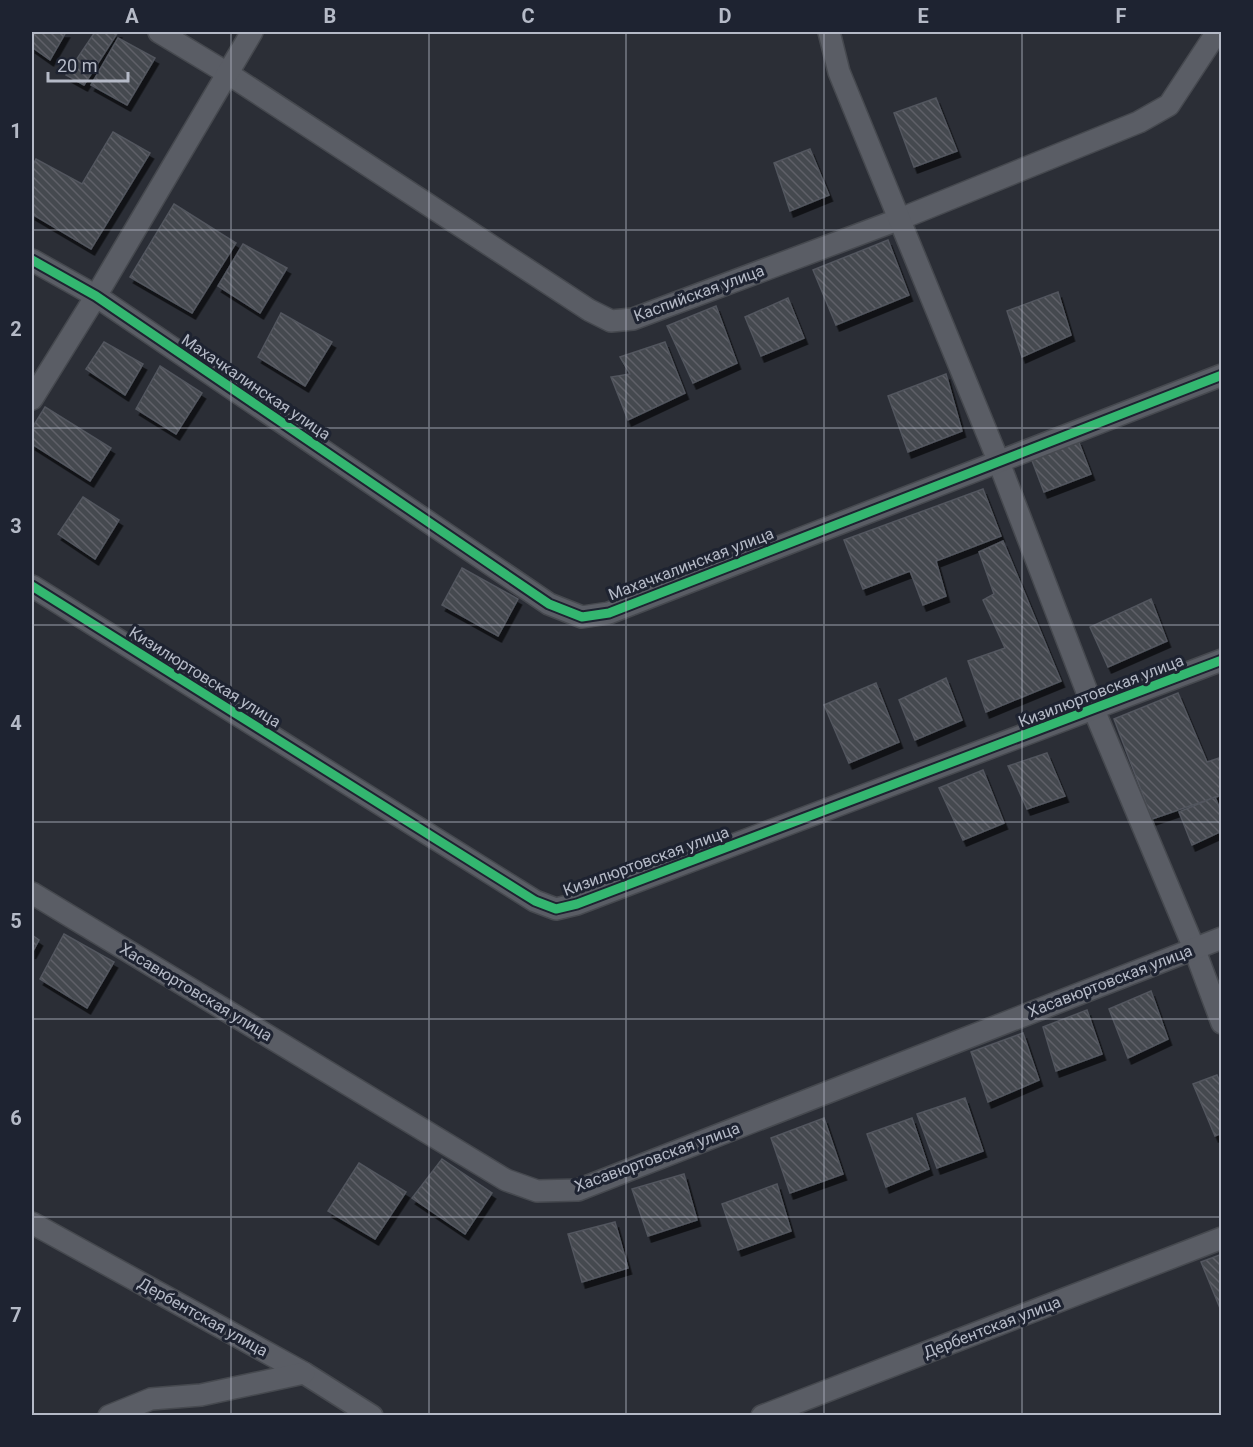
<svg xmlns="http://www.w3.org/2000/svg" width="1253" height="1447" font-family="Roboto,sans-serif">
<defs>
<pattern id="building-back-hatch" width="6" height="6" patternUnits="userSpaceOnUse" patternTransform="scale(1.5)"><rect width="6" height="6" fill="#45484f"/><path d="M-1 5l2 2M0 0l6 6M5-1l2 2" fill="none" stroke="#5e6067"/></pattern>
<filter id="shadow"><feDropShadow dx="3.5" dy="6" stdDeviation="0" flood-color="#0009"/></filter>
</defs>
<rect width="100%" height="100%" fill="#2b2e36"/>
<g fill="url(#building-back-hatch)" stroke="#52565e" stroke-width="1.5" filter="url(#shadow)">
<path d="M32,32H66L50,60L32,47Z"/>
<path d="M95,32H118L84,85L66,75Z"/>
<path d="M118,38L155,58L127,105L91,85Z"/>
<path d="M936,98L957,151L914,167L894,113Z"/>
<path d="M113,132L150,153L91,249L32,214V167L36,159L82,184Z"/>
<path d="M810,149L829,195L790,211L774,163Z"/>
<path d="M174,204L236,243L192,313L130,277Z"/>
<path d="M888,240L909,295L836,325L813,270Z"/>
<path d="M243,244L287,268L260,313L218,286Z"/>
<path d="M1058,292L1071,335L1022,357L1007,311Z"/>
<path d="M788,298L804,338L761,356L745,317Z"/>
<path d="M716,306L737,363L693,383L667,326Z"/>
<path d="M281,313L332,342L305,386L258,357Z"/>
<path d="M104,342L143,364L125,395L86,369Z"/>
<path d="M665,342L685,393L628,420L611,377L630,374L620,357Z"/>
<path d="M160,366L202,393L176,434L136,409Z"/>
<path d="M946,374L962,431L908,452L888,396Z"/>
<path d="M45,407L111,448L90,481L32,444V428Z"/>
<path d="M1078,440L1091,474L1044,492L1031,458Z"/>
<path d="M983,489L1001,536L936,561L946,596L923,605L910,571L863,589L844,540Z"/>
<path d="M83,497L119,520L95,559L58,534Z"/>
<path d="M1003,541L1061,681L986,712L968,661L1005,648L983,600L994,594L979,552Z"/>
<path d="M462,568L518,599L498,636L442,605Z"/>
<path d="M1151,599L1167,641L1108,667L1090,627Z"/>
<path d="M946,678L962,720L915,740L899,700Z"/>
<path d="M876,683L899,742L849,763L824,705Z"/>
<path d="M1178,693L1207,762L1222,757V795L1152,819L1114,719Z"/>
<path d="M1047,753L1065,796L1027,809L1008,766Z"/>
<path d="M983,770L1004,823L963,840L939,788Z"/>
<path d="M1215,797L1222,814V831L1192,845L1179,812Z"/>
<path d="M64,934L114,962L87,1008L40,979Z"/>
<path d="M32,935L39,940L32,953Z"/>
<path d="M1151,991L1168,1039L1128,1058L1109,1009Z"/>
<path d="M1087,1010L1102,1054L1056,1071L1043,1027Z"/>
<path d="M1023,1033L1039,1080L988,1102L971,1052Z"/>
<path d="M1217,1075L1222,1086V1133L1215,1136L1193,1084Z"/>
<path d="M965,1098L983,1151L937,1168L917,1114Z"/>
<path d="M824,1118L843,1174L790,1193L771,1138Z"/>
<path d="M912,1118L929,1169L886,1187L867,1134Z"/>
<path d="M442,1159L492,1193L465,1234L412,1198Z"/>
<path d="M359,1163L406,1192L375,1239L328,1211Z"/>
<path d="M684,1174L697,1220L648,1236L632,1189Z"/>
<path d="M777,1184L791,1231L738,1250L722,1204Z"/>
<path d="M615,1222L628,1268L582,1282L568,1234Z"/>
<path d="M1222,1254V1313L1201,1262Z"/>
</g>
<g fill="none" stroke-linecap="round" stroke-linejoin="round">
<defs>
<g id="street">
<path d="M159,32L227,73L589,310L611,321L633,319L900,219L1139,122L1169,105L1217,32"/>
<path d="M829,32L839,72L998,460L1094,710L1194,948L1222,1023"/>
<path d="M32,260L96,296L549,604L582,617L609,613L1222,375"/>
<path d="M32,399L96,296L252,32"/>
<path d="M32,586L535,901L556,909L577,904L1222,660"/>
<path d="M32,893L506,1180L537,1191L578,1190L1222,938"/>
<path d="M32,1223L304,1373L372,1416"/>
<path d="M109,1416L151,1399L201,1395L304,1373"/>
<path d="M762,1416L1222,1238"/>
</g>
</defs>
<use href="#street" stroke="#46494f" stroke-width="24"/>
<use href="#street" stroke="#5a5d65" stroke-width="21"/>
<defs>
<g id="cycleway">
<path d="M32,260L96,296L549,604L582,617L609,613L1222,375"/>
<path d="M32,586L535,901L556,909L577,904L1222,660"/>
</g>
</defs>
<use href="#cycleway" stroke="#1e2331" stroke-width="13"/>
<use href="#cycleway" stroke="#33b770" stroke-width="9"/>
</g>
<path fill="none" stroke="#b5bac7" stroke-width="1.5" stroke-opacity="0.55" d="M231,32V1416M429,32V1416M626,32V1416M824,32V1416M1022,32V1416M32,230H1222M32,428H1222M32,625H1222M32,822H1222M32,1019H1222M32,1217H1222"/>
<g text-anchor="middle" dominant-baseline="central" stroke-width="6" stroke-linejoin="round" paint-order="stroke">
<g font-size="16" fill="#b5bac7" stroke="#1e2331">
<text transform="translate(699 293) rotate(-20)">Каспийская улица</text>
<text transform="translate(256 387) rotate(34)">Махачкалинская улица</text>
<text transform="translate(691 564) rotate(-21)">Махачкалинская улица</text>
<text transform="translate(205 677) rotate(32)">Кизилюртовская улица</text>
<text transform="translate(1101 691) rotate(-21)">Кизилюртовская улица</text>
<text transform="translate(646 861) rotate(-20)">Кизилюртовская улица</text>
<text transform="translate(1110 981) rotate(-21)">Хасавюртовская улица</text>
<text transform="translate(196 992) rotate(31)">Хасавюртовская улица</text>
<text transform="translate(657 1157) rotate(-20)">Хасавюртовская улица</text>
<text transform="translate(203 1317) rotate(29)">Дербентская улица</text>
<text transform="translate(992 1327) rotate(-21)">Дербентская улица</text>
</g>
</g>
<rect width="1253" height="1447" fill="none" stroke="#1e2331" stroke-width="66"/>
<path d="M48 72v9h80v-9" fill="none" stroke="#b5bac7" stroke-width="3"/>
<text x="57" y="72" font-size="18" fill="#b5bac7" stroke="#1e2331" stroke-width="4.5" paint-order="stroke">20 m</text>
<rect x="33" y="33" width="1187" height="1381" fill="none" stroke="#b5bac7" stroke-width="2"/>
<g font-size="20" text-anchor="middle" font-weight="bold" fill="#b5bac7">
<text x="132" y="23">A</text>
<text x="330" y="23">B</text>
<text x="528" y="23">C</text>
<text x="725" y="23">D</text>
<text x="923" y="23">E</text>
<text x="1121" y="23">F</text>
<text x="16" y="138">1</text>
<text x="16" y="336">2</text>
<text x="16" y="533">3</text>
<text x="16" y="730">4</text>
<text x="16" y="928">5</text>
<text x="16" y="1125">6</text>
<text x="16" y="1322">7</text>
</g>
</svg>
